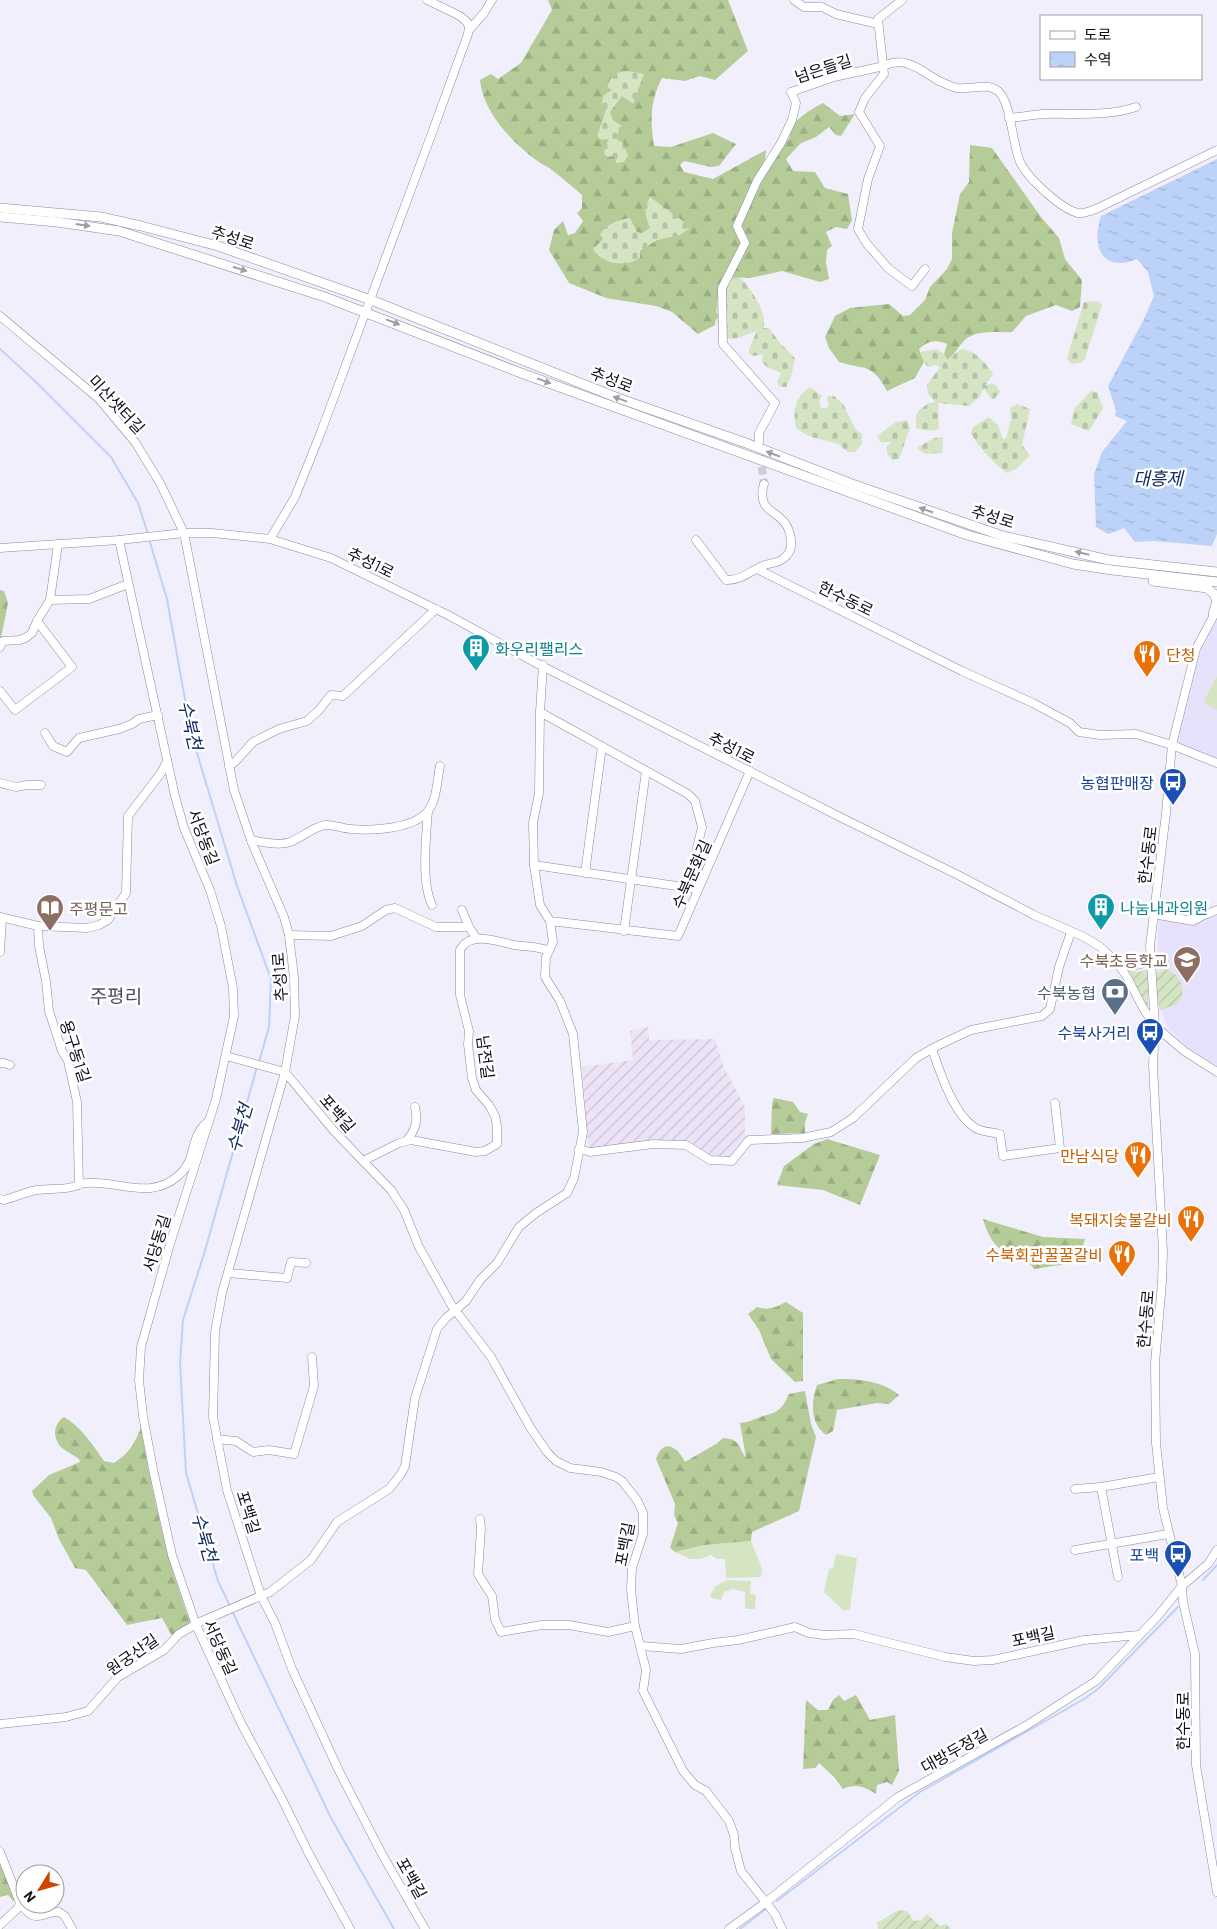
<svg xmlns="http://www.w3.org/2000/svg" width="1217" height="1929" font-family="Barlow,'Noto Sans KR',sans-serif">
<defs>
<pattern id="industrial-furrows" width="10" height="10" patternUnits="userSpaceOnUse" patternTransform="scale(1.25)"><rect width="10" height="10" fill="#ede3f7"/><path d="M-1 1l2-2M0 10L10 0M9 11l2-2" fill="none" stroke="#cac2d3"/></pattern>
<pattern id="forest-firs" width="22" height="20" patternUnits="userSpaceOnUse" patternTransform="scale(1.25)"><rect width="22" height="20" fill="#b5cc99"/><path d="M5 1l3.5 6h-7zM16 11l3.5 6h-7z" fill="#9bae83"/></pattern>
<pattern id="cemetery-stones" width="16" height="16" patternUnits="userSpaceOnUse" patternTransform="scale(1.25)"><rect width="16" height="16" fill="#d5e5c4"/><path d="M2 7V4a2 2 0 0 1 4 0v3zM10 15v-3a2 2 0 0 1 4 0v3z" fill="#b6c3a8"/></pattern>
<pattern id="garden-furrows" width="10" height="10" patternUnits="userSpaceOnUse" patternTransform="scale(1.25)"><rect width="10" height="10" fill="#d5e5c4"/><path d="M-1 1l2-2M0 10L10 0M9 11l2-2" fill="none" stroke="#b6c3a8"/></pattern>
<pattern id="water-ripples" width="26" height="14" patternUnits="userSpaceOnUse" patternTransform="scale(1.25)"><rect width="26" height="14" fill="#bcd2f9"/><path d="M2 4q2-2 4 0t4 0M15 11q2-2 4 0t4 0" fill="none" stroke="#a1b3d5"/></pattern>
</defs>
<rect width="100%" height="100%" fill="#f2effd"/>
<g fill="#e7e2fb">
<path d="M1217,618V761L1180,746L1177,738L1201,649Z"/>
<path d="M1217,914V1067L1188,1048L1168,1028L1158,1004L1156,973L1159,918L1196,923Z"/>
</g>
<path fill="url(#industrial-furrows)" d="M648,1027L649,1040L715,1039L723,1065L745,1107V1134L749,1137L731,1159L711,1157L687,1143L593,1149L588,1145L582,1067L633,1060L630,1031Z"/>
<g fill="#d5e5c4">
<path d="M1217,676V710L1203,702Z"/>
<path d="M751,1541L762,1569L761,1577L726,1578L725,1559H717L711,1555L701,1559H690L675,1552L704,1545Z"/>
<path d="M836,1554L857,1558L850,1609L844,1611L824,1592L829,1569L833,1568Z"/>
<path d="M727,1580L751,1581L750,1594L756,1595L755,1609H747L745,1608V1592L733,1589L724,1592L721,1600L712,1598L710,1595L716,1586Z"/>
</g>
<g fill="url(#forest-firs)">
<path d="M548,0H728L748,51L715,80L700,76L685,81L662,78C650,102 650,119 654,146L671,147L713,133L736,144L719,166L711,167L684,161L680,165L684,172L713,179L766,150L765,162L778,153L790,137L787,133C795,119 809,110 823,103L840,116L855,114L841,136L836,135L829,127L816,137L801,143L786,159L793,171L815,172L825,188L848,194L852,220L847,229L836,227L826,232L832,246L827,250L826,263L829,279L820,282L782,271L750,278L722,277L719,289L715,325L698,334L672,312L656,306L606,298L569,283L549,250L554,230L563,221L568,235L575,233L583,221L577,213L582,208V195C572,186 562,178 552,170C547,166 541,164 536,160C511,141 483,112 480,80L491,74L498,79L521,63L552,10Z"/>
<path d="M970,145L992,148L1041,217L1059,238L1065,259L1082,280L1080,307L1072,311L1056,305L1026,316L1012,332C998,333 977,329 965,340C958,346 955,355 947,360L944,354L947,344C936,339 928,341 919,349L924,362L915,378L887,391C872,363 866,370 839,362L829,348L825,337L835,316L850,308L889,304L903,316L910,315L925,300L930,287L947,269L952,259V233L960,194L969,182Z"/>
<path d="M0,590L4,591L8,603L0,643Z"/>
<path d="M774,1098L793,1102L800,1112L808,1114L805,1122V1133L771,1134L772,1103Z"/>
<path d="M827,1139L880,1155L860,1205L823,1190L777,1185L784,1166L814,1144Z"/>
<path d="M983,1219L1043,1237L1085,1239L1081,1252L1074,1263L1034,1269C1024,1255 1013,1258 1001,1249C991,1243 986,1229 983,1219Z"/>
<path d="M786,1302L803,1313V1381L795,1382L771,1359L759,1330L748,1314L757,1307C769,1311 776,1307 786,1302Z"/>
<path d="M838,1379C860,1379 882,1381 899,1395L889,1404L877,1403L837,1410L833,1431L826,1435C810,1423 811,1402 817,1385Z"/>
<path d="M805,1391L811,1424L816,1437L799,1511L752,1532L751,1541L704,1545L675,1552L670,1548L678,1523L674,1515L675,1504L656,1459C663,1437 678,1447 685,1462L716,1444L723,1438C740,1439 738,1446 746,1458L740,1423C749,1422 755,1419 763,1416C779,1412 782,1409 789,1394Z"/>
<path d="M64,1417C81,1427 93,1445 104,1461L114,1463C130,1452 134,1445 141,1427C152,1492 166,1559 190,1621L187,1627L172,1636L162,1618L127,1625L86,1570L75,1568L59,1539L51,1518L33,1495L32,1491L49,1475L80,1462L79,1459C74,1455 67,1452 62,1448C52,1439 53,1424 64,1417Z"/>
<path d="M839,1695L844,1701L856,1695L870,1720L895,1715L899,1771L892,1785L887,1782L877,1785L876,1794C865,1787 856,1783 843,1789L834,1777L819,1763L815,1768L803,1769L806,1700L818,1710H828L833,1700Z"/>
<path d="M0,1860L17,1901H13L8,1895L0,1897Z"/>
</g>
<g fill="url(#cemetery-stones)">
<path d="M628,71L644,74L633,104L622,96L610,112L613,120L622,126L619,127L617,140L623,143L628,155L624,162L616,163L615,158L612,156L608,157L604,154L608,139L602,140L597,136L606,110L602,104L603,96L612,90L607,87C611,75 616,72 628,71Z"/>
<path d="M650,197L683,221L689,229L680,235L657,240L640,251V258C625,268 602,264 593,249L603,239L600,234C607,224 618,220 630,218L637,232L642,233L650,228C645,216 643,209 650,197Z"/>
<path d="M722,277L741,278C751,290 768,312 763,328H769L780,343L795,358L791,377L786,387H780L777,382L781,373L768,368L762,362L763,354L754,356L749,354V349L757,331L738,338L726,339L715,318Z"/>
<path d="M1098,301L1102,305L1085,359L1080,363L1071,364L1067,358L1084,302Z"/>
<path d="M937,349L944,354L947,360L961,349C975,350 986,363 993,374L985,386L992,383L997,386L1000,392L994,399L990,398L984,388L980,396L969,406L938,403L939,429C931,432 924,430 916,428V420L918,411L929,403L935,402L928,394L927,385L940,367L936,365L928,367L924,362L920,352Z"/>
<path d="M810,387L822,396L819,402L821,408L827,409L829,405L827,400L828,396H834L843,404L856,430L862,434V444L855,452H848L838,444L808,436L796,428C793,410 794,398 810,387Z"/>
<path d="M1091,391L1097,392L1103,408L1089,431L1071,424L1075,408Z"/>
<path d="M1017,404L1030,409L1022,445L1030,455L1016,469L1007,473C994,463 979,448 971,433L973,427L989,417L998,425L1003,439L1006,438L1011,420L1010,408Z"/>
<path d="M907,420L910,428L899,459L892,460L887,454V447L891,442H880L877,436L896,422Z"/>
<path d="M943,437L942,453L925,454L917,448L934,438Z"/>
</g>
<g fill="url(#garden-furrows)">
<path d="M1148,969V1009L1128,970L1139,972Z"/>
<path d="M1166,969C1179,975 1184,983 1182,998L1175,1005L1160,1010L1157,994L1156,973Z"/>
<path d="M898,1910L907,1911L914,1921L921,1920L927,1914L940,1926L946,1924L951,1929H878L877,1923Z"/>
</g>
<path fill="url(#water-ripples)" d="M1217,159V534L1212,546L1154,541L1135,542L1124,528L1108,534L1096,527L1094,474L1102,452L1127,421L1115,416L1116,410L1108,386L1143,321L1154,296L1148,272L1137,259C1133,260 1127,263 1122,263C1094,264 1095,234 1101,216Z"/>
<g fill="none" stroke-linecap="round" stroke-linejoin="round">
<g stroke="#bcd2f9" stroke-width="2">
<path d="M0,349L36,382L111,457L138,503L148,534"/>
<path d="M149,539L167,599L191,733L237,886L271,979L269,1027L259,1062"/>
<path d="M1203,1580L1217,1565"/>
<path d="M230,1606L218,1581L186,1473L180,1363L183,1320L204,1254L257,1067"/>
<path d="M232,1611L331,1818L394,1929"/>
<path d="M777,1901L920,1792L1084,1699L1099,1688L1178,1607"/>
<path d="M740,1929L766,1909"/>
</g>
<path stroke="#d0cddb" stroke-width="8" stroke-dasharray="8 4" stroke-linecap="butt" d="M759,443L764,484"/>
<defs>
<g id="minor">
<path d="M794,0L804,7H822L836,14L878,24"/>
<path d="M902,0L878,19L884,74L865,98L859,112L880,146L868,179L858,229L867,244L889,269L912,286L925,269"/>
<path d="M469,30L484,13L492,0"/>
<path d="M1009,118C1020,117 1032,115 1043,114C1074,113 1106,117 1136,107"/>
<path d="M0,316L99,399L135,442L160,483L184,533L234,790L252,843L284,917L289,935L294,977L295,1016L285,1072L222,1293L215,1332L213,1417L227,1490L261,1596L275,1623L292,1669L339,1771L383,1856L425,1929"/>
<path d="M759,442V433L775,403L723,344L722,288L745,243L737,226L757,181L781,143L792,120L796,103L791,92L834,77L884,66C906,55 921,71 939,81C944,83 952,87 957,88C970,90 987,82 998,91C1012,103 1012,147 1021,164C1029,179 1061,209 1078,213C1084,214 1090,211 1096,209L1217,150"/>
<path d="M270,539L295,497L321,432L432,133L468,34L469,27L467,22L460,16L427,0"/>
<path d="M119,540L175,796L184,828L210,890L221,926L233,988L234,1016L216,1099L170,1244L141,1347L139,1380L143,1416L154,1474L172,1555L196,1625L241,1723L283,1801L308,1852L350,1929"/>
<path d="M696,540L726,580C741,581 751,570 765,565C771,563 778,563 783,559C797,549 791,527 780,518C774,512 768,511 764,503C761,496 762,490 764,484"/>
<path d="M0,548L119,540L184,533H212L270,539L331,558L448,615L536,663L844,819L958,875L1034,915L1084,937L1099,946L1116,961L1127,977L1143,1008L1155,1026L1184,1051L1217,1072"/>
<path d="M757,569L962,671L1033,703L1070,723L1079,732L1100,735L1136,734L1172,745L1217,763"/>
<path d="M50,600L89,599L128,584"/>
<path d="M1216,611L1196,649L1172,745L1166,813L1150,946L1155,1026L1153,1065L1155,1104L1163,1251L1162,1282L1155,1363L1156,1443L1163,1508L1182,1586L1183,1602L1195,1654L1196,1765L1217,1892"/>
<path d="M0,647L3,641L20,640L27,637L32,633L37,621L50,600L58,544"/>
<path d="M0,691L15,710L72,667L37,621"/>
<path d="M45,733L53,746L67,752L79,738L119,729L132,724L139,719L158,715"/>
<path d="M229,766L235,762L253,742L279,729L307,721L319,710L331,695L343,696L436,609"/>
<path d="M0,783L16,787L27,785H41"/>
<path d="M428,811C426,837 421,882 432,905"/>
<path d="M251,840C263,842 278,846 290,842C301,838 313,827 325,825C333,824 343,829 351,829C372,831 414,829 428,811C437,799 437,781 440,766"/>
<path d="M534,865L697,889V848L702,827L695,801L688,794L540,712"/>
<path d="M585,873L602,746"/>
<path d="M462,910L469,927L477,939"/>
<path d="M1153,914L1193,921L1202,916L1217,910"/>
<path d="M0,917L38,926L87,928L99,925L108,920L126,893L128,816L161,773L167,761"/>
<path d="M550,921L678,936L750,771"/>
<path d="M38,926L39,946L46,981L49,1011L62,1051L68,1061L77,1102L79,1185"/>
<path d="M624,931L646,771"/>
<path d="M289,935L331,936L362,926L386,910L395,908L436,927H469"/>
<path d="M0,952L2,918"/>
<path d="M1116,961C1129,965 1139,969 1150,958"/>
<path d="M932,1049C940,1072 953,1113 974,1127C980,1132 992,1132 1000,1134L1003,1156L1060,1148L1055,1103"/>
<path d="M226,1056L285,1072L334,1131L391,1190L404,1210L419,1247L452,1306L491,1357L530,1427L547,1452L556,1461L570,1468L601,1472L616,1477L622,1481L637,1500L643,1513V1534L632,1568L631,1590L635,1626L646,1670L643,1691L683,1771L695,1785L706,1791L729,1821L734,1835L735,1848L741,1871L775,1914L782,1929"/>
<path d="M0,1063H4L10,1065"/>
<path d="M406,1141C416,1130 418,1121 415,1107"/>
<path d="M579,1149L590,1152L653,1144L686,1145L710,1160L732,1161L749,1140L802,1138L831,1132L853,1118L916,1058L937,1046L971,1030L1042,1016L1050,1009L1059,967L1071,932"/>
<path d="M363,1161L399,1143L411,1140L476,1152L485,1151L497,1144V1126L495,1116L489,1105L476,1090L472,1078L468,1044L469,1031L460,995V950C470,930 499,942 514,945C526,947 538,946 549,951"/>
<path d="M0,1199L4,1200C15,1197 26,1192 37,1190C48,1188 61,1190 72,1187C76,1186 81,1183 86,1183C119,1180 149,1201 178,1176C198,1160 188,1136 209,1121"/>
<path d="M228,1273L287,1278L291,1262L306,1263"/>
<path d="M217,1439L236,1441L253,1452L269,1450L294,1454L314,1386L312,1357"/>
<path d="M1101,1487L1118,1577"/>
<path d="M1075,1489L1101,1487L1159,1477"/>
<path d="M480,1519L481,1528L478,1574L492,1596L495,1619L501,1632L542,1625H569L608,1632L635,1626"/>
<path d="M1075,1550L1168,1534"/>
<path d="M641,1646L681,1649L713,1643L738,1640L795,1627L809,1633L824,1635L854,1634L945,1657L974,1661L993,1660L1084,1640L1139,1635"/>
<path d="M0,1724L66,1717L88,1711L118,1677L164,1650L179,1634L200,1622L270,1592L311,1560L337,1522L389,1489L401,1474L405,1466L415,1398L437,1329L446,1318L466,1301L480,1280L497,1263L519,1227L536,1213L567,1193L574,1178L583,1132L573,1034L560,1001L545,977L546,957L553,942L550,921L540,905L534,865L533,823L539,793L540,712L543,665"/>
<path d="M0,1852L20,1903C37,1926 39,1912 59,1912L65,1916L72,1929"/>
<path d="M0,1925L18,1908L20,1903"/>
<path d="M729,1929L765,1903L898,1797L1027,1725L1096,1681L1157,1617L1182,1586L1208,1564L1217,1550"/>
</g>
<g id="major">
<path d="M0,208L101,217L141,226L218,246L371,300L618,398L746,443L852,484L1003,536L1109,560L1217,572"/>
<path d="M0,217L57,222L119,231L325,297L521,373L967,535L1073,564L1112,570L1217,582"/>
<path d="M1153,581L1207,588L1214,594L1217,601"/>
<path d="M1213,614L1217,601"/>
</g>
</defs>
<use href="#minor" stroke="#8d86a5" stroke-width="9"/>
<use href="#major" stroke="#8d86a5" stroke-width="10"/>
<use href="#minor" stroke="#fff" stroke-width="8"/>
<use href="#major" stroke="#fff" stroke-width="9"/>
</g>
<defs><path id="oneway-solid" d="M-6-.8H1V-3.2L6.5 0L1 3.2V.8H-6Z" transform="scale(1.25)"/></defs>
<g fill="#9f9ea3">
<use href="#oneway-solid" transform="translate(83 225) rotate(8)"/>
<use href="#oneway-solid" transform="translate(240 269) rotate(18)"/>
<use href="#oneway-solid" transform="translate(393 322) rotate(21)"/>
<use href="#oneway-solid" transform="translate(544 381) rotate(20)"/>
<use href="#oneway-solid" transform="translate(620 399) rotate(-160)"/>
<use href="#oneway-solid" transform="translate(773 454) rotate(-159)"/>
<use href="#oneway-solid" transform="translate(926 510) rotate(-161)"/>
<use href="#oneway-solid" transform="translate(1082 553) rotate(-167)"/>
</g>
<defs>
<symbol id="building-pin" viewBox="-11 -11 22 30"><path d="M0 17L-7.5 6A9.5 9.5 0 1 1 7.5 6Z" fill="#0f9aa8" stroke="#fff"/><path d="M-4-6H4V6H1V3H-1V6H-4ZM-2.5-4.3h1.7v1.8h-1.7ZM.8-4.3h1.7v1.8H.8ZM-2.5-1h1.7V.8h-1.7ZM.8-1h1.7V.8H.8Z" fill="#fff"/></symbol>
<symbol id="restaurant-pin" viewBox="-11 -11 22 30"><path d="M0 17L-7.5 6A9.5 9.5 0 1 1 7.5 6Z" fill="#e8710a" stroke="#fff"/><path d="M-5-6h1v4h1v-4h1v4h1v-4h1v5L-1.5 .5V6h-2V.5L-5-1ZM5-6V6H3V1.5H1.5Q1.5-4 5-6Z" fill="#fff"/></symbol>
<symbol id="bus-pin" viewBox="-11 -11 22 30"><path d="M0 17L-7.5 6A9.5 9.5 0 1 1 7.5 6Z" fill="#1a4fb4" stroke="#fff"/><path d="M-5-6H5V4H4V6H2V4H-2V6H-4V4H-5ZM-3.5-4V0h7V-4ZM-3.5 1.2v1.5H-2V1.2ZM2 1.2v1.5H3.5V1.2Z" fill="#fff"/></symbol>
<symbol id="library-pin" viewBox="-11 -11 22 30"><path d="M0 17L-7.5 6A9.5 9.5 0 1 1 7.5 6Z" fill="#8d6e63" stroke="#fff"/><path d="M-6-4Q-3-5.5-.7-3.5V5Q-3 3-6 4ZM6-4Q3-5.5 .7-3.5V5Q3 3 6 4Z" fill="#fff"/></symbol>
<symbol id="school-pin" viewBox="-11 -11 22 30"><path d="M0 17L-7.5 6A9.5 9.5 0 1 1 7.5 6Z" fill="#8d6e63" stroke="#fff"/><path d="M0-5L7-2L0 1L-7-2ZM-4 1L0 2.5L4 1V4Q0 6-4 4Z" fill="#fff"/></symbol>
<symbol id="bank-pin" viewBox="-11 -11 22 30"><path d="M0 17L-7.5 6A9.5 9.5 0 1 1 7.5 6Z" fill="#5c6f8a" stroke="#fff"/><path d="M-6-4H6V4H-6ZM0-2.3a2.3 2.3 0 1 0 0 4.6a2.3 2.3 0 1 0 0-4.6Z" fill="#fff"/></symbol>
</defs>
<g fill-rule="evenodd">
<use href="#building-pin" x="460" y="632" width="32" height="43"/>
<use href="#restaurant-pin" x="1131" y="638" width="32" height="43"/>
<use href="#bus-pin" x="1157" y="766" width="32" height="43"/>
<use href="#building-pin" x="1085" y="891" width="32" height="43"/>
<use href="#library-pin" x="34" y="892" width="32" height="43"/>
<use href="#school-pin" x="1171" y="944" width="32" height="43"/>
<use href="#bank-pin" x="1099" y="976" width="32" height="43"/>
<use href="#bus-pin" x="1134" y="1016" width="32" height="43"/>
<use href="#restaurant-pin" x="1122" y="1139" width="32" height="43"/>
<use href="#restaurant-pin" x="1175" y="1203" width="32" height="43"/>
<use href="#restaurant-pin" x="1106" y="1238" width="32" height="43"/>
<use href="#bus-pin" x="1162" y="1538" width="32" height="43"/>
</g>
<g text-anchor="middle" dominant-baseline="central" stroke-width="5" stroke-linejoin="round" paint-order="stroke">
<g font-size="16" fill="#100d19" stroke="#fff">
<text transform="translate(823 68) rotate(-18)">넘은들길</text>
<text transform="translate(233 237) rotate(18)">추성로</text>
<text transform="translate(612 379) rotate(21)">추성로</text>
<text transform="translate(117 404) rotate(47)">미산샛터길</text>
<text transform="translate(993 516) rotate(17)">추성로</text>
<text transform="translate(371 562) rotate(26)">추성1로</text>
<text transform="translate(846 598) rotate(26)">한수동로</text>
<text transform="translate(732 747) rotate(27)">추성1로</text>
<text transform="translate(204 837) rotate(69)">서당동길</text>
<text transform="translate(1147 855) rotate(-83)">한수동로</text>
<text transform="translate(691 874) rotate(-66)">수북문화길</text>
<text transform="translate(279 977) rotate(-94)">추성1로</text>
<text transform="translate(76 1051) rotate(72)">용구동1길</text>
<text transform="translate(486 1057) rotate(83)">남전길</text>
<text transform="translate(338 1113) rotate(49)">포백길</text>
<text transform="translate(156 1243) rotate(-73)">서당동길</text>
<text transform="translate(1145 1319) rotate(-85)">한수동로</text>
<text transform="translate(249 1512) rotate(73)">포백길</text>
<text transform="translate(624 1544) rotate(-79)">포백길</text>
<text transform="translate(1033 1636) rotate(-12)">포백길</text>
<text transform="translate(221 1647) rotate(66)">서당동길</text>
<text transform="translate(132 1654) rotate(-35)">원궁산길</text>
<text transform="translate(1182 1721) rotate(-90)">한수동로</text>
<text transform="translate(954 1750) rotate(-29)">대방두정길</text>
<text transform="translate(412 1878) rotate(61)">포백길</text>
</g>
<g font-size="16" fill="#0d838f" stroke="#fff" text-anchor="start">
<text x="495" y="648">화우리팰리스</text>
<text x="1120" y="907">나눔내과의원</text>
</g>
<g font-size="16" fill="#c56008" stroke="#fff" text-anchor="end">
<text x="1166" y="654" text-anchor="start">단청</text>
<text x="1119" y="1155">만남식당</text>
<text x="1172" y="1219">복돼지숯불갈비</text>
<text x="1103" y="1254">수북회관꿀꿀갈비</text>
</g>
<g font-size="16" fill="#164399" stroke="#fff" text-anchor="end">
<text x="1154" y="782">농협판매장</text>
<text x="1131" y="1032">수북사거리</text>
<text x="1159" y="1554">포백</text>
</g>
<g font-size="16" fill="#785e54" stroke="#fff" text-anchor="start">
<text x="69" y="908">주평문고</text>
<text x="1168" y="960" text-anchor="end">수북초등학교</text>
</g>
<g font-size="16" fill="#4e5e75" stroke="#fff" text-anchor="end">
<text x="1096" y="992">수북농협</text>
</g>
<g font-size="18" font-style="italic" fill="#102d64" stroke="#fff">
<text x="1158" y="478">대흥제</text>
<text transform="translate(191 725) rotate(77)">수북천</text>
<text transform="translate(239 1128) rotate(-74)">수북천</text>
<text transform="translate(205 1537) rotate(74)">수북천</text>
</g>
<g font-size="19" fill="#514a66" stroke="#fff">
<text x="116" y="995">주평리</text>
</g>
</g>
<rect x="1040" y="15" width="162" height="65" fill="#ffffff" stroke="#9f9ea3"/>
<rect x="1050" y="31" width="25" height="8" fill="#ffffff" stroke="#9f9ea3"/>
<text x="1084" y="40" font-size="15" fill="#100d19">도로</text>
<rect x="1050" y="52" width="25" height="15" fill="url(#water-ripples)" stroke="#9f9ea3"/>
<text x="1084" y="65" font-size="15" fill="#100d19">수역</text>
<g transform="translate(40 1889) rotate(233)"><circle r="24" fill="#ffffff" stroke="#9f9ea3"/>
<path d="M0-4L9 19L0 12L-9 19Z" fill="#cc4701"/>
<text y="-8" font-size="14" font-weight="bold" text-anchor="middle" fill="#100d19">N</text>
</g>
</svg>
